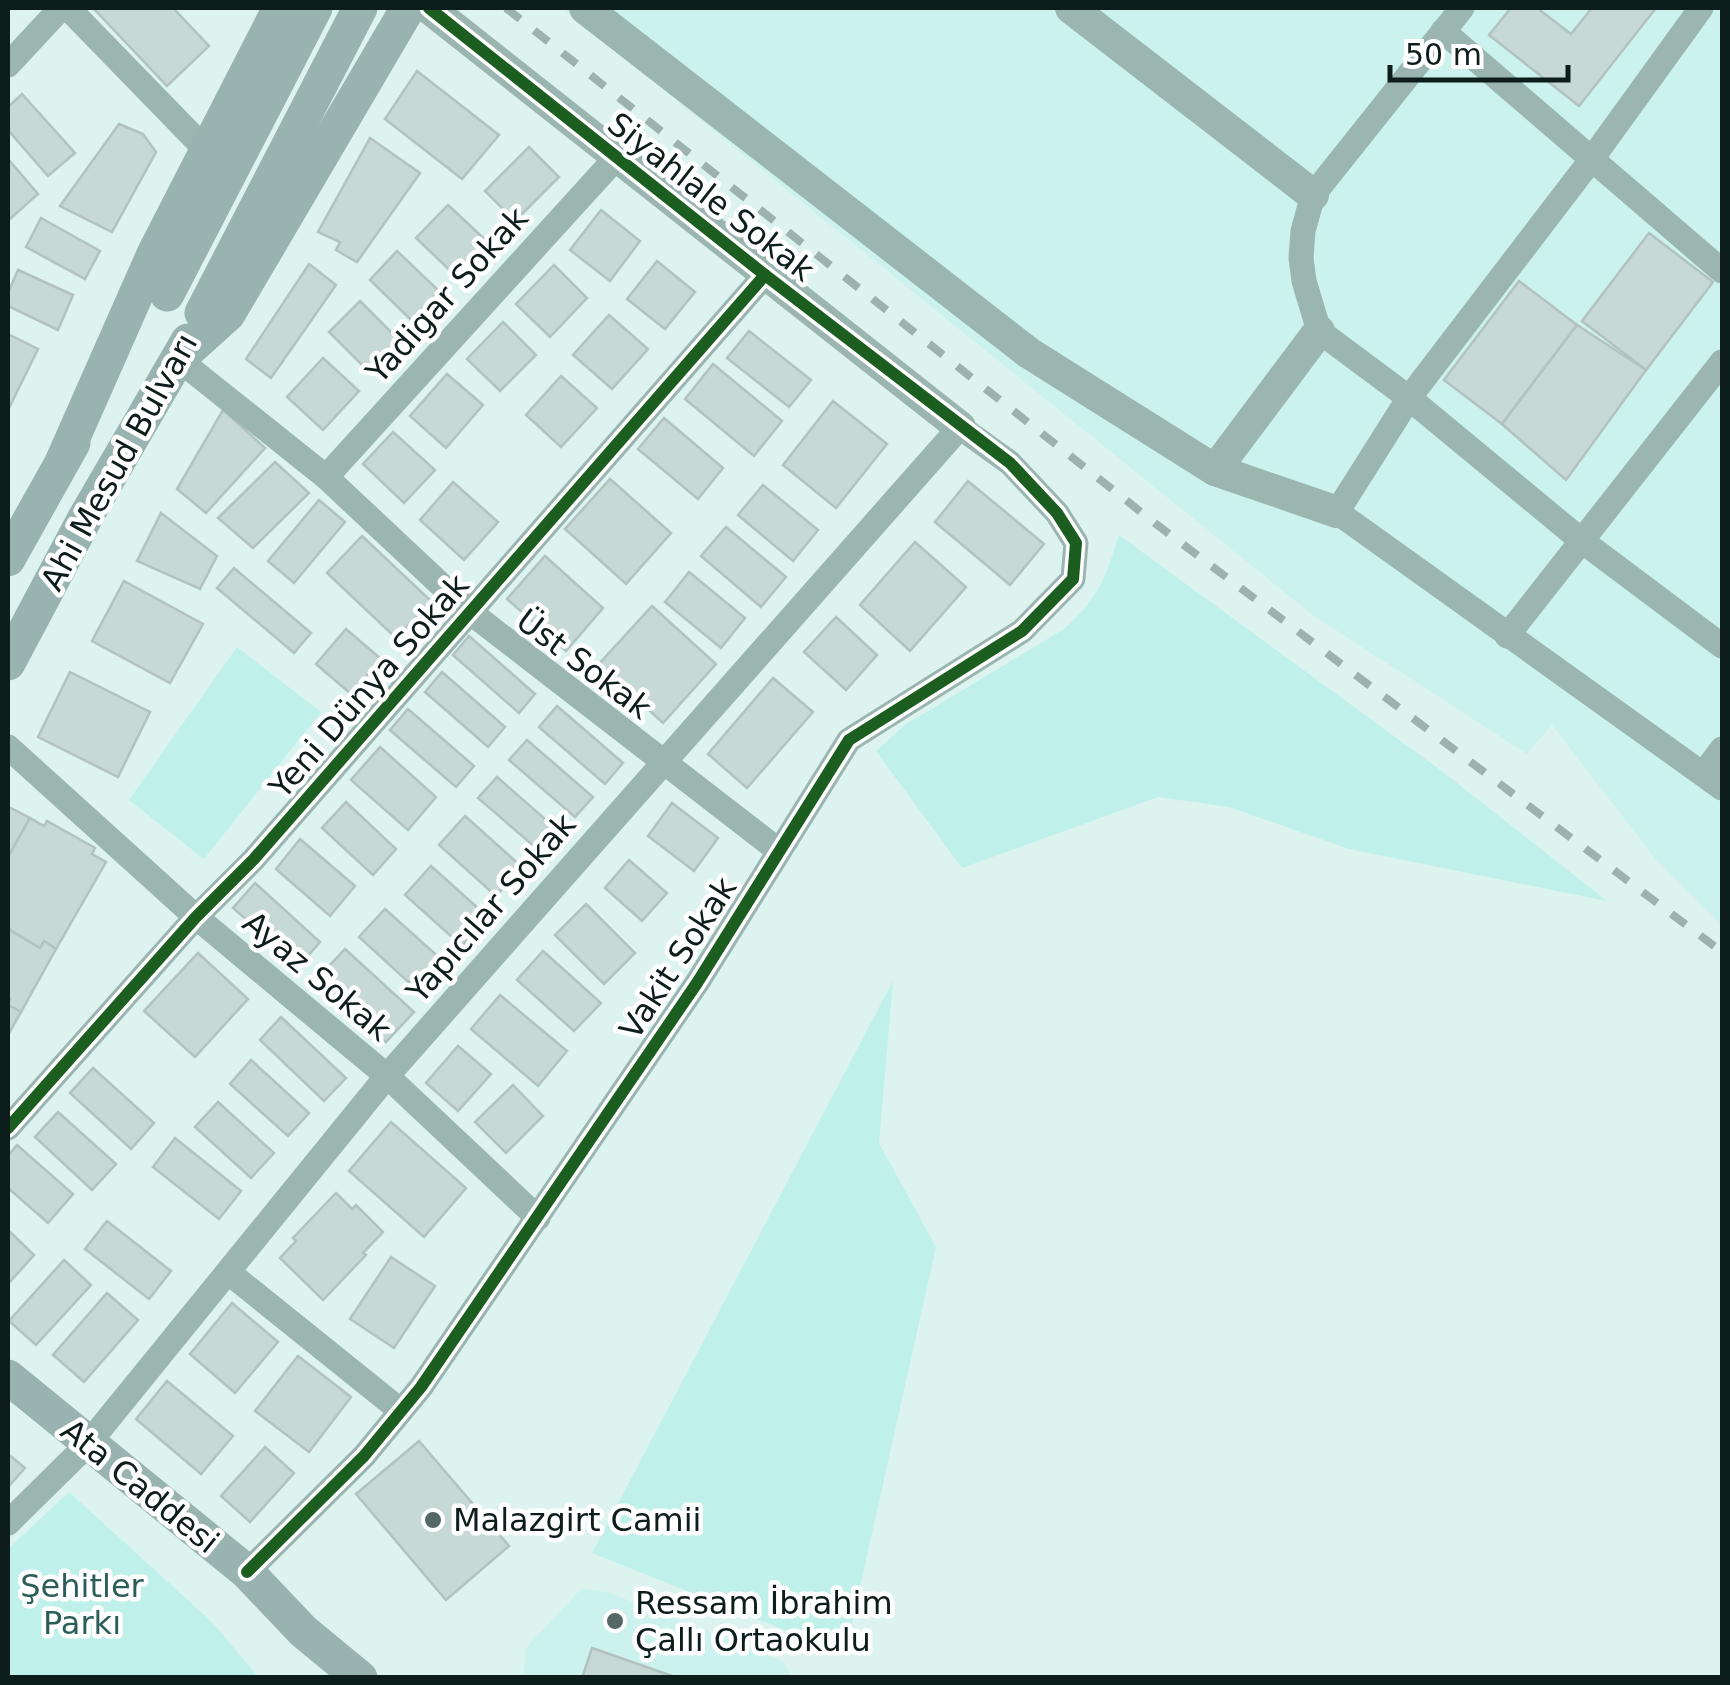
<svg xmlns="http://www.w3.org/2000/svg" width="1730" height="1685" font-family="'DejaVu Sans',sans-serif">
<rect width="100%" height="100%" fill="#dcf3f0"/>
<g fill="#ccf2ed">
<path d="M562,8H1722V925L1654,857L1552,725L1527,754L1314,616Z"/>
<path d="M582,1588L610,1593L784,1662L792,1677L523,1678L526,1648Z"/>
</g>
<g fill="#bff1ea">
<path d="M1119,535L1443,772L1607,901L1349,849L1229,807L1158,797L962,868L876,751L905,725L1064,629C1098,600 1106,576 1119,535Z"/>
<path d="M237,647L321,712L204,859L129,800Z"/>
<path d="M893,981L879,1143L936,1247L845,1654L592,1553Z"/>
<path d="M69,1492L212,1622L258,1677H8V1549Z"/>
</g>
<g fill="#c7d9d6" stroke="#b1c2c0" stroke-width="2.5">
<path d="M97,8H173L209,46L167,86L95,10Z"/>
<path d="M1511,8H1537L1571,34L1592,8H1656L1579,106L1489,35Z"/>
<path d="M417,71L499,135L462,179L385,119Z"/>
<path d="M22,94L75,153L48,176L8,130V107Z"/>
<path d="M119,124L143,134L156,152L112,232L60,206Z"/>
<path d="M370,138L420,173L357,262L336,250L340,242L318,232Z"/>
<path d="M529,147L559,177L515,221L485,191Z"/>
<path d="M8,159L38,194L10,219L8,215Z"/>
<path d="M448,205L492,246L460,280L416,238Z"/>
<path d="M601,210L640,241L610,281L570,250Z"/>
<path d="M41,218L100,251L85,279L26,247Z"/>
<path d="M1649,233L1713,282L1646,370L1582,321Z"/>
<path d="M397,251L439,291L411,320L370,280Z"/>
<path d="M657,261L695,292L665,329L627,299Z"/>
<path d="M309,264L336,285L271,378L246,359Z"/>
<path d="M554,265L587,298L550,337L516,304Z"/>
<path d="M18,270L73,295L58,330L8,306V293Z"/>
<path d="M1519,281L1577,325L1502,424L1444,380Z"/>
<path d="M360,301L400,341L369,372L329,332Z"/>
<path d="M609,315L648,349L612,389L573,355Z"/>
<path d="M503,322L536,355L500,391L467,359Z"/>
<path d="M1577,325L1646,370L1566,480L1502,424Z"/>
<path d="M749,331L811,380L789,407L727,358Z"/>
<path d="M8,334L38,349L8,410Z"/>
<path d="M323,358L359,391L323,430L287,397Z"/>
<path d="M713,364L782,421L754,456L685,399Z"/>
<path d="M447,374L483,405L446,448L410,416Z"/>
<path d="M561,376L597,408L561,447L526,415Z"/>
<path d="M833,401L887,444L836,508L783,465Z"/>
<path d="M223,410L265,448L206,513L177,489Z"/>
<path d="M664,418L723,468L698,499L638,449Z"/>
<path d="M393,432L435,470L404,503L363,464Z"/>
<path d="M275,462L309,493L253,548L218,518Z"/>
<path d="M610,479L671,533L626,584L565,529Z"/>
<path d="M968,481L1044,544L1010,585L935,522Z"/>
<path d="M453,482L498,522L464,560L420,520Z"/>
<path d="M763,485L818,530L793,561L738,515Z"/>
<path d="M319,500L345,522L294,583L268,561Z"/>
<path d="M161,513L217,556L200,589L137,561Z"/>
<path d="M726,527L786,577L761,607L701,556Z"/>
<path d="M362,536L431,601L396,638L327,573Z"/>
<path d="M915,542L966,587L910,651L860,605Z"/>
<path d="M545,556L603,608L566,651L507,599Z"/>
<path d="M234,568L311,633L294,653L217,588Z"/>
<path d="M689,572L745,618L721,648L665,602Z"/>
<path d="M124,581L203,624L170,683L92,641Z"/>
<path d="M652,606L716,664L663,723L599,664Z"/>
<path d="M836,617L877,655L846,690L804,652Z"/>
<path d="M346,629L381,659L351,694L316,664Z"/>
<path d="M469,636L535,694L519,713L453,655Z"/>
<path d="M70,672L150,712L118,777L38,737Z"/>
<path d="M442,672L505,727L488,747L425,692Z"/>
<path d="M773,678L813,712L747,788L708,754Z"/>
<path d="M557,706L623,763L605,784L539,727Z"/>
<path d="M408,709L474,766L456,787L390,730Z"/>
<path d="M527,740L593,797L575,817L509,760Z"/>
<path d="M380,747L436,797L408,830L351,780Z"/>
<path d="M497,777L562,834L544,855L478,798Z"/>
<path d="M346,802L396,849L373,875L322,828Z"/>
<path d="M672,803L718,838L694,871L648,836Z"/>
<path d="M9,807L30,818L8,857V810Z"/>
<path d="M465,816L522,867L496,896L439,845Z"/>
<path d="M30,818L44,826L47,821L95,848L92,854L106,862L56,949L44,941L40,948L8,929V857Z"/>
<path d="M300,839L355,886L330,916L276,869Z"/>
<path d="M629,860L667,893L642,921L605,888Z"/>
<path d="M431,866L488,917L462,946L405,895Z"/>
<path d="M255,883L320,942L299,966L233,908Z"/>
<path d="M586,904L635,953L604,984L555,935Z"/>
<path d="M385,909L442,960L416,989L359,937Z"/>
<path d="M8,929L40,948L44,941L56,949L21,1012L8,1005L10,999L8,997Z"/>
<path d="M345,949L414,1012L386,1042L318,978Z"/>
<path d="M543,951L601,1003L574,1031L517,980Z"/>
<path d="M198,953L248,999L195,1057L144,1011Z"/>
<path d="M500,995L567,1051L538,1086L471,1029Z"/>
<path d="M8,1005L21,1012L8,1035Z"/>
<path d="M281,1017L346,1078L324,1101L260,1040Z"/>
<path d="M458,1046L491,1074L458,1111L426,1083Z"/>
<path d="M251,1060L309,1113L288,1136L230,1084Z"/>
<path d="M93,1068L154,1123L131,1149L70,1093Z"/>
<path d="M513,1085L543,1116L506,1153L475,1122Z"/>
<path d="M218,1102L274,1153L251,1178L195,1127Z"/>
<path d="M58,1112L116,1164L92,1190L35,1137Z"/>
<path d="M391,1122L466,1188L424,1237L349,1171Z"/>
<path d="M175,1138L241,1191L219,1219L153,1167Z"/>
<path d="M17,1145L73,1194L48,1223L8,1188V1156Z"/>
<path d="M336,1193L352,1209L356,1205L383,1232L363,1253L366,1255L323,1300L280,1258L296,1241L293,1238Z"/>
<path d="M107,1221L171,1271L149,1299L85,1249Z"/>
<path d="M8,1230L34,1255L8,1284Z"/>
<path d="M391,1257L435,1286L394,1348L350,1319Z"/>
<path d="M64,1260L91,1285L36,1345L9,1321Z"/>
<path d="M107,1293L138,1320L84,1382L53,1355Z"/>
<path d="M232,1303L278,1342L235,1393L190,1354Z"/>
<path d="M298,1356L351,1397L309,1452L255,1411Z"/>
<path d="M167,1381L233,1436L201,1474L136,1419Z"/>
<path d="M419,1441L509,1546L446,1600L356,1494Z"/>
<path d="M265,1447L294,1473L250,1522L221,1496Z"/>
<path d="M8,1454L25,1468L8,1487Z"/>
<path d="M592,1648L678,1678H582Z"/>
</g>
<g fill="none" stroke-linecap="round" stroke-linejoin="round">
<g stroke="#9bb5b1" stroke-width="25">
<path d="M68,8L207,151"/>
<path d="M1462,8L1313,195L1303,231L1301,258L1304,281L1319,331L1409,398L1582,541L1722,646"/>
<path d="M1701,8L1591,160L1409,398L1337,512L1722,788"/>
<path d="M1443,31L1722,271"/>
<path d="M8,65L61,8"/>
<path d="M178,359L326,477L470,612L779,851"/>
<path d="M326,477L616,158"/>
<path d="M1507,636L1722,362"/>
<path d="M8,747L196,917L387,1076L538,1218"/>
<path d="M1704,773L1722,749"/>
<path d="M8,1128L196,917L254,859L765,275"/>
<path d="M228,1272L401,1411"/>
<path d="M8,1523L87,1445L387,1076L960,427L1010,463L1057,513L1076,543L1073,579L1022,631L849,740L697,983L421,1387L364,1456L247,1572"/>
</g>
<g stroke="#9bb5b1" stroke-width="32">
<path d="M429,8L960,427"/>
<path d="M585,8L1029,353L1215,470L1337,512"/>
<path d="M1071,8L1313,195"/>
<path d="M1215,470L1319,331"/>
</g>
<g stroke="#98b3b0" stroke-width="35">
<path d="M178,359L228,314L408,8"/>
<path d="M63,460L154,254L280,8"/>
<path d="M8,559L73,443"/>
<path d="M8,663L85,518L188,341"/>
<path d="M8,1377L247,1572L303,1631L360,1678"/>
</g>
<path stroke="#9cb2af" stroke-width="8" stroke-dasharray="18 18" stroke-linecap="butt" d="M506,8L1156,524L1722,952"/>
<g stroke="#98b3b0" stroke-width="35">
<path d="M167,294L315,8"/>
<path d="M202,313L360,8"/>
</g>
<defs>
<g id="cycleway">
<path d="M8,1128L196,917L254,859L765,275"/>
<path d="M247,1572L364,1456L421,1387L697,983L849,740L1022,631L1073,579L1076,543L1057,513L1010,463L765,275L429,8"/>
</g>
</defs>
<use href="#cycleway" stroke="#fff" stroke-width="19"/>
<use href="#cycleway" stroke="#1b5e20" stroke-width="12"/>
</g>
<g fill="#556866" stroke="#fff" stroke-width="4">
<circle cx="433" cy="1520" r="10"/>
<circle cx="615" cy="1621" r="10"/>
</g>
<g text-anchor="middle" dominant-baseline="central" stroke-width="9" stroke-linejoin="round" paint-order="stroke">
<g font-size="32" fill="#0d1d1b" stroke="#fff">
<text transform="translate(711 197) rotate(38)">Siyahlale Sokak</text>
<text transform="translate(447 295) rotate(-48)">Yadigar Sokak</text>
<text transform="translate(119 462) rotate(-61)">Ahi Mesud Bulvarı</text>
<text transform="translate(584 664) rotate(37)">Üst Sokak</text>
<text transform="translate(369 686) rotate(-49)">Yeni Dünya Sokak</text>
<text transform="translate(491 908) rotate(-49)">Yapıcılar Sokak</text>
<text transform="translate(678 958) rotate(-57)">Vakit Sokak</text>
<text transform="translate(317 976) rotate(40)">Ayaz Sokak</text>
<text transform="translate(140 1486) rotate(39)">Ata Caddesi</text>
</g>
<g font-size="32" fill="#0d1d1b" stroke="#fff" text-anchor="start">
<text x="453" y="1520">Malazgirt Camii</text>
<text x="635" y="1603">Ressam İbrahim<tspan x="635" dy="37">Çallı Ortaokulu</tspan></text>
</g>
<g font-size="32" fill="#2b5e58" stroke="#fff">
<text x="82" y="1586">Şehitler<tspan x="82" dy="37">Parkı</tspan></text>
</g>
</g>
<rect width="1730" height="1685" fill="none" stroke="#0d1d1b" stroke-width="20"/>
<path d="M1390 65v15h178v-15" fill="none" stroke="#0d1d1b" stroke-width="5"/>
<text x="1405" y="65" font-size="30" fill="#0d1d1b" stroke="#ffffff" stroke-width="8" paint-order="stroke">50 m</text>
</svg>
